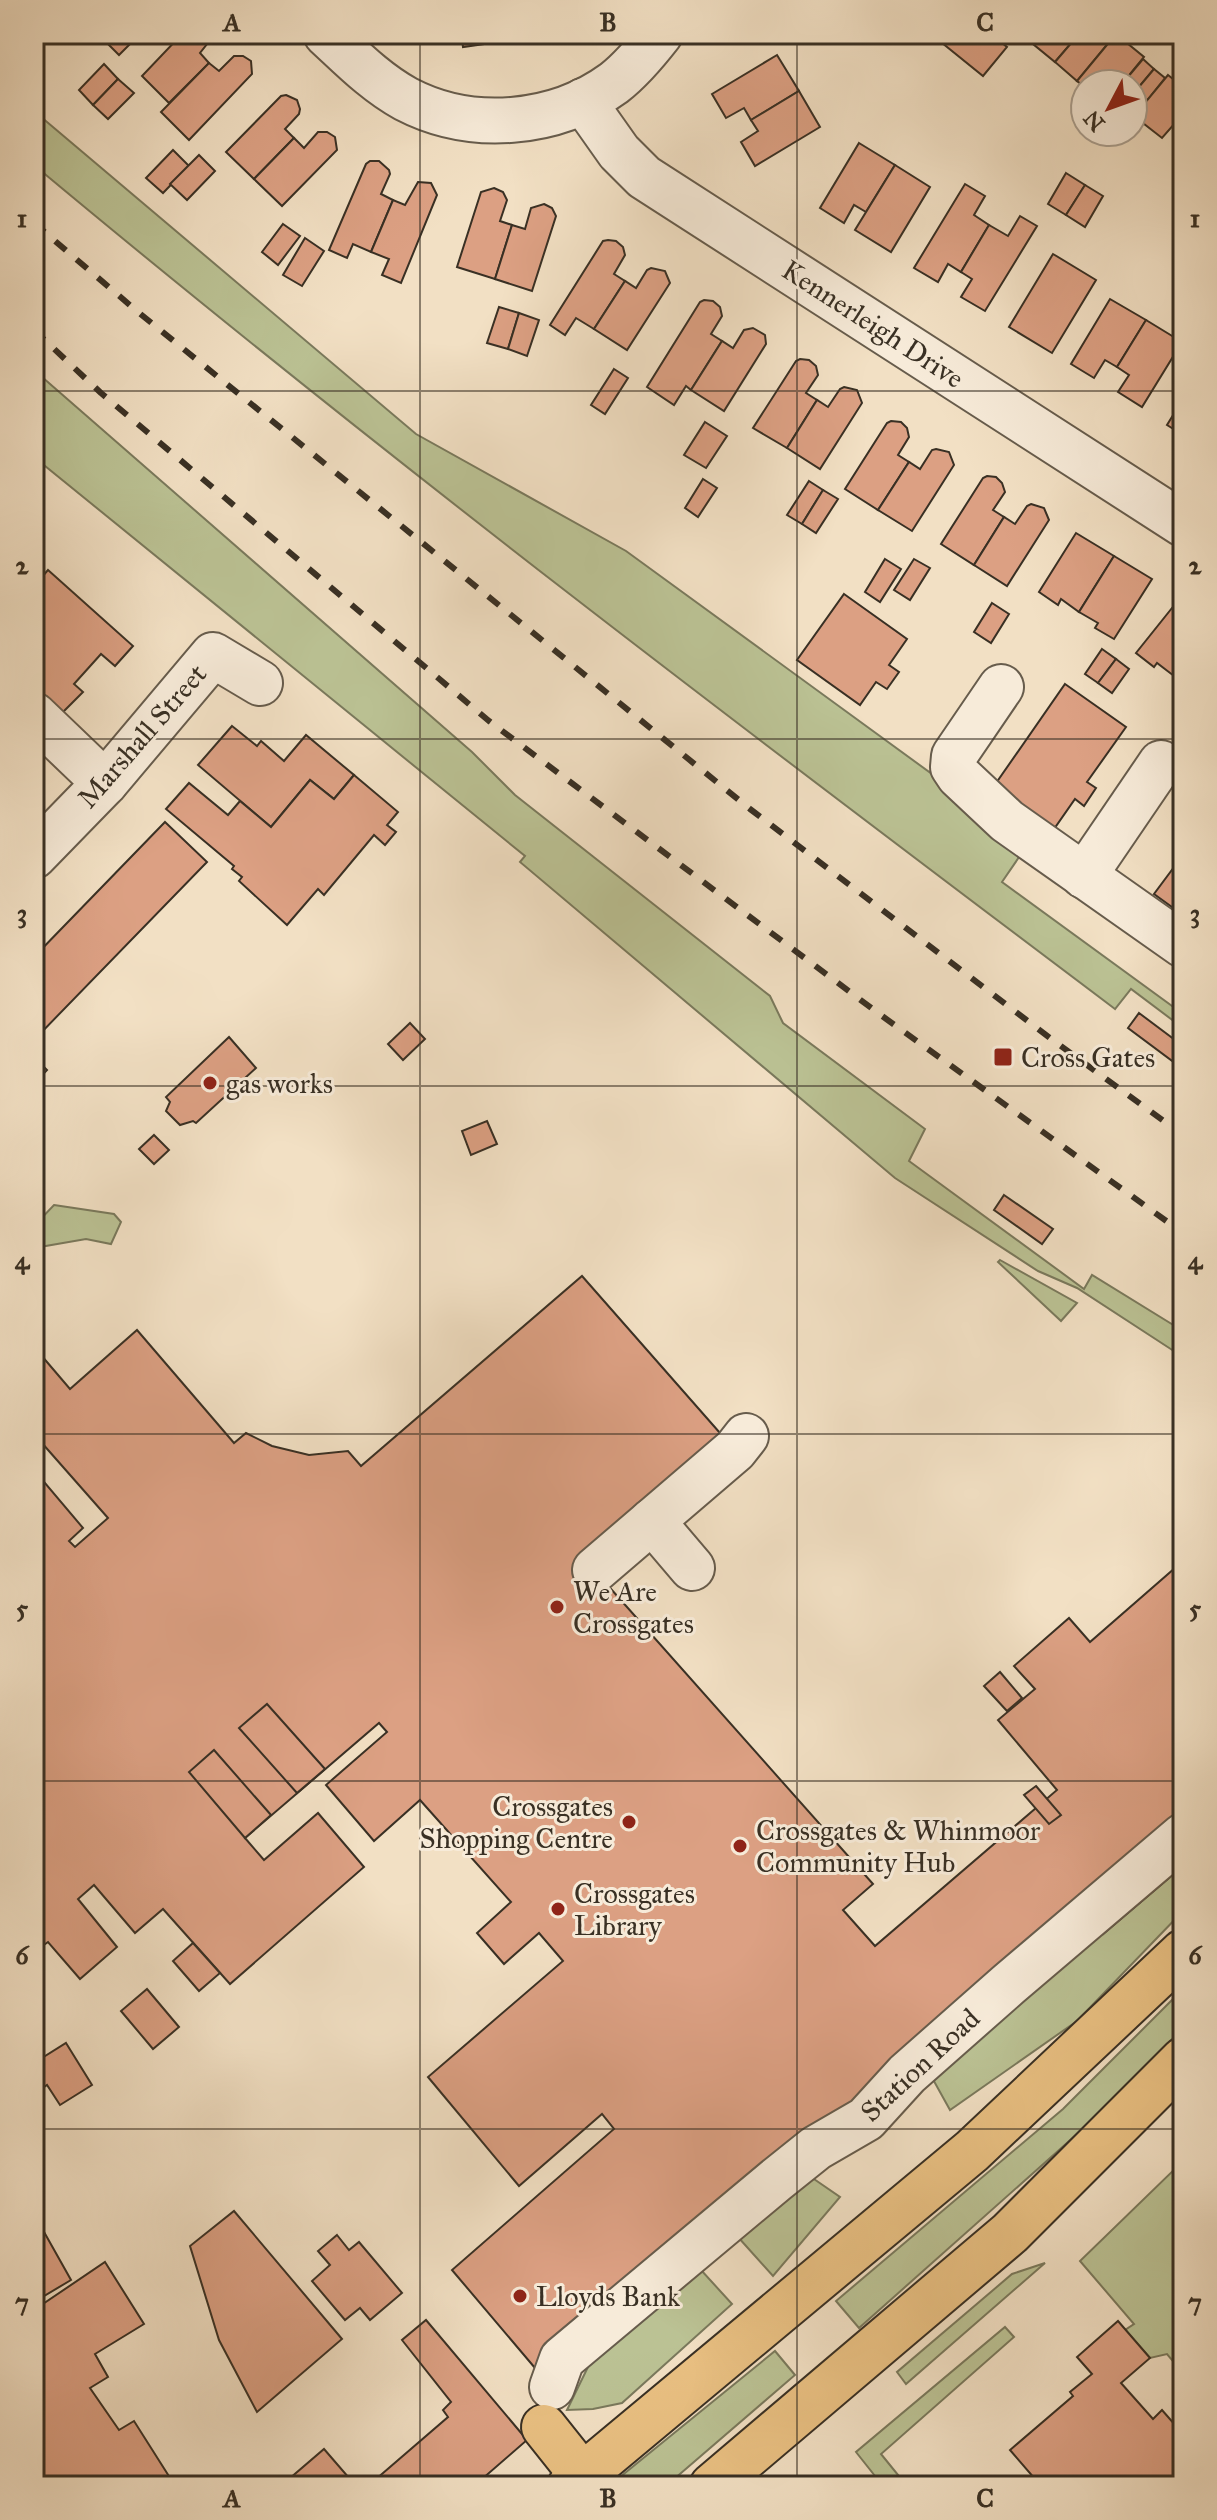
<svg xmlns="http://www.w3.org/2000/svg" width="1217" height="2520" font-family="'IM FELL Great Primer',serif">
<rect width="100%" height="100%" fill="#f2e0c4"/>
<filter id="stains"><feTurbulence type="fractalNoise" baseFrequency=".0025" numOctaves="4"/><feColorMatrix values="0 0 0 0 .2 0 0 0 0 .09 0 0 0 0 .02 0 0 0 .5 -.17"/></filter>
<radialGradient id="worn" r=".72"><stop offset=".6" stop-color="#630" stop-opacity="0"/><stop offset="1" stop-color="#630" stop-opacity=".3"/></radialGradient>
<g fill="#bbc294" stroke="#7a795c" stroke-width="2">
<path d="M34,111L416,434L626,551L1028,844L1002,882L1183,1014V1028L1131,989L1115,1009C750,734 385,458 34,165Z"/>
<path d="M34,370L472,752L515,795L770,996L783,1023L925,1129L909,1161L1084,1289L1092,1275L1183,1331V1357L1077,1288L1038,1271L895,1178L520,862L525,856L34,457Z"/>
<path d="M54,1205L114,1214L121,1222L111,1244L86,1239L34,1248V1226Z"/>
<path d="M1000,1260L1077,1303L1061,1321L998,1262Z"/>
<path d="M1183,1866V1911L1077,2021L950,2110L930,2074Z"/>
<path d="M1183,1989V2028L1086,2126L859,2328L836,2301L1063,2109Z"/>
<path d="M1183,2161V2373L1167,2354L1150,2358L1125,2330L1134,2324L1080,2261Z"/>
<path d="M811,2177L840,2197L773,2276L738,2237Z"/>
<path d="M691,2259L732,2304L622,2403L593,2409L567,2410L606,2330Z"/>
<path d="M1045,2263L906,2384L897,2372L1012,2274Z"/>
<path d="M1005,2327L1014,2337L881,2454L907,2486H883L856,2452Z"/>
<path d="M775,2351L795,2375L666,2486H609Z"/>
</g>
<g fill="#dca083" stroke="#393024" stroke-width="2">
<path d="M98,34H140L119,55Z"/>
<path d="M182,34H215L200,53L209,63L169,103L142,76Z"/>
<path d="M461,34H505L506,41L463,47Z"/>
<path d="M505,34H549V35L506,41Z"/>
<path d="M931,34H991L1007,47L983,76Z"/>
<path d="M1041,34H1079L1055,62L1033,44Z"/>
<path d="M1079,34H1104L1111,40L1077,81L1055,62Z"/>
<path d="M1116,34L1144,57L1122,84H1085V87L1077,81Z"/>
<path d="M777,55L799,91L751,120L744,108L726,118L712,94Z"/>
<path d="M234,56H243L251,61L252,74L189,140L161,112L209,63L219,71Z"/>
<path d="M1143,59L1154,69L1133,94V84H1122Z"/>
<path d="M104,64L118,79L93,105L79,90Z"/>
<path d="M1154,69L1165,78L1142,107L1133,100V94Z"/>
<path d="M1168,75L1183,87V114L1162,138L1134,116Z"/>
<path d="M118,79L134,93L108,119L93,105Z"/>
<path d="M799,91L820,127L755,166L741,142L758,131L751,120Z"/>
<path d="M286,95L297,100L300,109L299,114L285,129L294,138L254,179L226,152L281,96Z"/>
<path d="M318,132H327L335,137L337,150L282,206L254,179L294,138L304,148Z"/>
<path d="M859,143L895,165L866,212L854,205L844,223L820,208Z"/>
<path d="M173,150L189,166L163,193L146,178Z"/>
<path d="M199,155L215,171L187,200L170,184Z"/>
<path d="M370,161H379L389,170L390,174L381,194L393,200L371,252L353,244L347,258L329,250L366,164Z"/>
<path d="M895,165L930,187L891,252L855,230Z"/>
<path d="M1066,173L1085,185L1066,215L1048,204Z"/>
<path d="M418,182L431,183L437,195L401,283L382,275L389,259L371,252L393,200L405,205Z"/>
<path d="M965,184L985,196L974,215L989,225L961,272L948,264L938,282L914,268Z"/>
<path d="M1085,185L1103,196L1085,227L1066,215Z"/>
<path d="M494,188L503,192L507,200L500,221L512,225L495,279L457,267L481,192Z"/>
<path d="M544,204L552,208L556,216L532,291L495,279L512,225L525,229L531,208Z"/>
<path d="M1020,216L1037,226L985,311L961,297L972,279L961,272L989,225L1008,236Z"/>
<path d="M283,224L300,236L278,265L262,252Z"/>
<path d="M305,238L324,251L302,286L283,275Z"/>
<path d="M608,240L616,241L623,247L625,255L614,274L625,281L594,329L576,318L565,335L550,325L603,241Z"/>
<path d="M1053,254L1096,280L1052,353L1009,327Z"/>
<path d="M651,268L665,271L670,283L627,350L594,329L625,281L636,288L647,270Z"/>
<path d="M1110,299L1146,320L1117,367L1105,360L1094,378L1071,364Z"/>
<path d="M704,300L713,301L720,307L722,316L711,334L722,341L691,390L686,386L674,405L647,387L700,302Z"/>
<path d="M499,307L519,313L508,349L487,343Z"/>
<path d="M519,313L539,320L527,356L508,349Z"/>
<path d="M1146,320L1182,342L1142,407L1118,392L1129,375L1117,367Z"/>
<path d="M753,328L765,335L766,344L724,411L691,390L722,341L733,348L744,330Z"/>
<path d="M800,359L809,360L816,366L818,375L806,393L817,400L787,448L753,428L796,361Z"/>
<path d="M614,369L628,378L605,414L591,405Z"/>
<path d="M844,387L857,390L862,403L820,469L787,448L817,400L828,407L840,389Z"/>
<path d="M1183,399V435L1167,425Z"/>
<path d="M891,421L901,422L907,428L909,437L898,455L909,462L878,510L845,489L887,423Z"/>
<path d="M705,422L727,436L706,468L684,455Z"/>
<path d="M936,449L949,452L954,465L912,531L878,510L909,462L920,469L932,450Z"/>
<path d="M987,476L996,477L1002,483L1005,492L993,510L1004,517L974,565L941,544L983,478Z"/>
<path d="M703,479L717,488L698,517L685,508Z"/>
<path d="M809,481L823,490L802,524L787,515Z"/>
<path d="M823,490L838,499L816,533L802,524Z"/>
<path d="M1031,504L1044,508L1049,520L1007,586L974,565L1004,517L1015,524L1027,506Z"/>
<path d="M1076,533L1114,556L1079,612L1061,599L1058,605L1039,592Z"/>
<path d="M1114,556L1152,579L1114,639L1095,628L1098,623L1079,612Z"/>
<path d="M885,559L901,569L880,602L865,592Z"/>
<path d="M914,559L930,568L910,600L894,590Z"/>
<path d="M48,570L133,646L115,666L101,654L74,684L83,692L63,712L34,686V586Z"/>
<path d="M844,594L907,639L889,665L899,672L887,689L876,682L860,705L797,660Z"/>
<path d="M1180,598L1183,600V666L1174,676L1157,663L1154,667L1136,653Z"/>
<path d="M992,603L1009,614L991,643L974,632Z"/>
<path d="M1102,649L1116,659L1098,683L1085,674Z"/>
<path d="M1116,659L1129,669L1112,693L1098,683Z"/>
<path d="M1065,684L1126,727L1087,782L1096,788L1084,806L1075,799L1054,829L994,786Z"/>
<path d="M232,726L257,746L261,741L284,761L306,735L354,775L334,799L310,780L271,827L198,765Z"/>
<path d="M354,775L398,812L387,825L396,832L385,845L374,835L324,895L318,889L287,925L239,881L242,877L232,869L234,866L166,809L189,783L228,815L240,801L271,827L310,780L334,799Z"/>
<path d="M165,822L207,862L34,1040V957Z"/>
<path d="M1183,855V915L1154,894Z"/>
<path d="M1139,1013L1183,1046V1053L1175,1063L1128,1028Z"/>
<path d="M410,1023L425,1039L403,1060L388,1044Z"/>
<path d="M229,1037L256,1068L196,1123L193,1121L180,1125L166,1111L170,1102L166,1097Z"/>
<path d="M34,1057L47,1070L34,1084Z"/>
<path d="M487,1121L497,1144L471,1155L462,1131Z"/>
<path d="M154,1135L169,1150L154,1164L139,1149Z"/>
<path d="M1004,1195L1053,1229L1042,1244L994,1210Z"/>
<path d="M582,1276L727,1441L587,1562L873,1884L843,1910L875,1946L1057,1790L998,1720L1035,1689L1014,1666L1069,1618L1090,1642L1183,1561V1866L1103,1934L1077,1904L1018,1994L699,2228L535,2368L452,2270L614,2129L602,2114L519,2186L428,2077L563,1961L539,1933L504,1964L477,1933L511,1902L420,1800L374,1841L326,1785L387,1732L379,1723L245,1838L264,1860L318,1813L364,1867L230,1984L163,1909L135,1933L94,1885L78,1899L117,1947L80,1979L48,1942L34,1952V1470L83,1528L69,1541L75,1547L108,1518L34,1434V1361L41,1355L70,1389L137,1330L234,1443L246,1433L272,1446L309,1455L348,1451L361,1466Z"/>
<path d="M1000,1672L1022,1698L1007,1711L984,1686Z"/>
<path d="M267,1704L325,1769L297,1793L239,1728Z"/>
<path d="M214,1750L271,1815L245,1838L189,1772Z"/>
<path d="M1036,1786L1061,1815L1049,1824L1024,1795Z"/>
<path d="M193,1943L220,1973L199,1991L173,1961Z"/>
<path d="M147,1989L179,2027L153,2049L121,2011Z"/>
<path d="M66,2043L92,2085L60,2105L47,2085L34,2094V2063Z"/>
<path d="M234,2211L342,2339L257,2412L219,2340L190,2246Z"/>
<path d="M39,2223L71,2280L34,2302V2226Z"/>
<path d="M337,2235L349,2250L359,2242L402,2293L370,2320L360,2308L345,2320L312,2281L330,2265L318,2251Z"/>
<path d="M105,2262L144,2324L95,2354L108,2377L90,2388L119,2430L134,2421L172,2481L165,2486H34V2310Z"/>
<path d="M426,2320L527,2440L474,2486H368L448,2417L443,2410L451,2402L402,2340Z"/>
<path d="M1118,2321L1150,2358L1121,2383L1153,2419L1162,2410L1183,2434V2475L1175,2483L1178,2486H1041L1010,2450L1073,2396L1070,2392L1092,2374L1077,2357Z"/>
<path d="M324,2449L356,2486H282V2485Z"/>
</g>
<g fill="none" stroke-linecap="round" stroke-linejoin="round">
<defs>
<g id="minor">
<path d="M326,34C351,57 375,82 406,99C471,133 555,126 614,83C632,69 646,52 660,34"/>
<path d="M583,101L619,152L644,177L1183,524"/>
<path d="M1001,687L954,756L953,767L959,776L1007,821L1183,945"/>
<path d="M34,715L105,783"/>
<path d="M34,856L105,783L213,655L260,683"/>
<path d="M1084,876L1161,763"/>
<path d="M652,1521L692,1568"/>
<path d="M595,1570L735,1450L746,1436"/>
<path d="M552,2387L562,2359L776,2180L816,2148L866,2119L907,2074L1009,1984L1183,1836"/>
</g>
<g id="major">
<path d="M544,2427L583,2476"/>
<path d="M570,2486L972,2151L1183,1952"/>
<path d="M712,2486L1010,2233L1183,2060"/>
</g>
</defs>
<use href="#minor" stroke="#675c4c" stroke-width="48"/>
<use href="#major" stroke="#393024" stroke-width="48"/>
<use href="#minor" stroke="#f7ebd9" stroke-width="44"/>
<use href="#major" stroke="#e9c082" stroke-width="44"/>
<g stroke="#393024" stroke-width="6" stroke-dasharray="14 14" stroke-linecap="butt">
<path d="M34,223L138,312L750,809L1054,1041L1183,1135"/>
<path d="M34,330L101,393L489,721L878,1013L1183,1233"/>
</g>
</g>
<path fill="none" stroke="#393024" stroke-width="2" stroke-opacity="0.55" d="M420,34V2486M797,34V2486M34,391H1183M34,739H1183M34,1086H1183M34,1434H1183M34,1781H1183M34,2129H1183"/>
<g fill="#8f2418" stroke="#f7ebd9" stroke-width="3">
<rect x="993" y="1047" width="20" height="20" rx="4"/>
<circle cx="210" cy="1083" r="8"/>
<circle cx="557" cy="1607" r="8"/>
<circle cx="629" cy="1822" r="8"/>
<circle cx="740" cy="1846" r="8"/>
<circle cx="558" cy="1909" r="8"/>
<circle cx="520" cy="2296" r="8"/>
</g>
<g text-anchor="middle" dominant-baseline="central" stroke-width="6" stroke-linejoin="round" paint-order="stroke">
<g font-size="28" fill="#393024" stroke="#f7ebd9">
<text transform="translate(873 324) rotate(33)">Kennerleigh Drive</text>
<text transform="translate(142 736) rotate(-49)">Marshall Street</text>
<text transform="translate(920 2065) rotate(-43)">Station Road</text>
</g>
<g font-size="28" fill="#393024" stroke="#f7ebd9" text-anchor="start">
<text x="1021" y="1057">Cross Gates</text>
<text x="226" y="1083">gas works</text>
<text x="573" y="1591">We Are<tspan x="573" dy="32">Crossgates</tspan></text>
<text x="613" y="1806" text-anchor="end">Crossgates<tspan x="613" dy="32">Shopping Centre</tspan></text>
<text x="756" y="1830">Crossgates &amp; Whinmoor<tspan x="756" dy="32">Community Hub</tspan></text>
<text x="574" y="1893">Crossgates<tspan x="574" dy="32">Library</tspan></text>
<text x="536" y="2296">Lloyds Bank</text>
</g>
</g>
<rect width="1217" height="2520" fill="none" stroke="#f2e0c4" stroke-width="88"/>
<g transform="translate(1109 108) rotate(229)"><circle r="38" fill="#f7ebd9" stroke="#aba091" stroke-width="2"/>
<path d="M0-6L14 30L0 20L-14 30Z" fill="#8f2418"/>
<text y="-12" font-size="22" font-weight="bold" text-anchor="middle" fill="#393024">N</text>
</g>
<rect x="44" y="44" width="1129" height="2432" fill="none" stroke="#393024" stroke-width="3"/>
<g font-size="26" text-anchor="middle" font-weight="bold" fill="#393024">
<text x="232" y="31">A</text>
<text x="608" y="31">B</text>
<text x="985" y="31">C</text>
<text x="22" y="227">1</text>
<text x="1195" y="227">1</text>
<text x="22" y="574">2</text>
<text x="1195" y="574">2</text>
<text x="22" y="922">3</text>
<text x="1195" y="922">3</text>
<text x="22" y="1269">4</text>
<text x="1195" y="1269">4</text>
<text x="22" y="1617">5</text>
<text x="1195" y="1617">5</text>
<text x="22" y="1964">6</text>
<text x="1195" y="1964">6</text>
<text x="22" y="2311">7</text>
<text x="1195" y="2311">7</text>
<text x="232" y="2507">A</text>
<text x="608" y="2507">B</text>
<text x="985" y="2507">C</text>
</g>
<rect width="100%" height="100%" filter="url(#stains)"/>
<rect width="100%" height="100%" fill="url(#worn)"/>
</svg>
